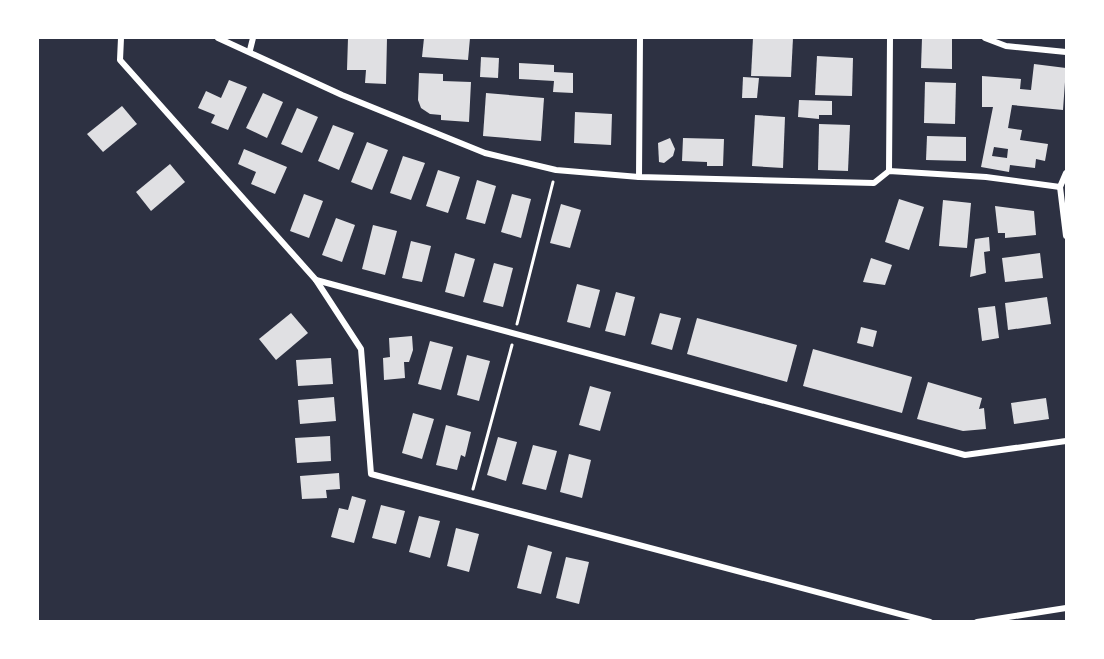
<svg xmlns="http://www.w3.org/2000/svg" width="1104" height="659" font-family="'DejaVu Sans',sans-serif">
<rect width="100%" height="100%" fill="#2d3142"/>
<g fill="#e0e0e3" fill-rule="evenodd">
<path d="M348,38H387L386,84L365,83L366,70H347Z"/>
<path d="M424,38H470L468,60L422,57Z"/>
<path d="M753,38H793L791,77L751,76Z"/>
<path d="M922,38H952V69L921,68Z"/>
<path d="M817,56L853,58L852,96L815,95Z"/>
<path d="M481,57L499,58L498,78L480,77Z"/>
<path d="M519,63L554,65V72L573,73V93L553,92L554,81L519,79Z"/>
<path d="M1034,64L1066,68L1063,110L1012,105L1008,128L1022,130L1020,140L1048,144L1045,161L1036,159L1035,168L1010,165L1009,172L981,167L993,107H982V76L1021,79L1020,89L1031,90ZM994,147L1008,149L1007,158L992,156Z"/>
<path d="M419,73L443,74V81L471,82L469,122L441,120V115L430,114L421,108L418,100Z"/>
<path d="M743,77L759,78L757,98H742Z"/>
<path d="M229,80L247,87L228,130L211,123L215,115L198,108L206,91L221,98Z"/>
<path d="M925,82L956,83L955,124L924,123Z"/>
<path d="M263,93L283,102L267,138L246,128Z"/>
<path d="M486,93L544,98L541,141L483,136Z"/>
<path d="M799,100L832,101V115H819V119L798,117Z"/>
<path d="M122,106L137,124L103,152L87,134Z"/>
<path d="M297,108L318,117L302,153L281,144Z"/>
<path d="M575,112L612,114L611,145L574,143Z"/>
<path d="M755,115L785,117L783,168L752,166Z"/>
<path d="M819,124L850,125L848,171L818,170Z"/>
<path d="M333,125L354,133L339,170L318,161Z"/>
<path d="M927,136L966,137V161L926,160Z"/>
<path d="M670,138L675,149L673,156L664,163L659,162L658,143Z"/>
<path d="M683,138L724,139L723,166H707V162L682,161Z"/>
<path d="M367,142L388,150L372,190L351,182Z"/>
<path d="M244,149L287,167L275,194L251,184L256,172L238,164Z"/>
<path d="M403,156L425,163L411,200L390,193Z"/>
<path d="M170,164L185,182L151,211L136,192Z"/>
<path d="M438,170L460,177L448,213L426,206Z"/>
<path d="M477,180L496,186L485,224L466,219Z"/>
<path d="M304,194L323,201L309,238L290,231Z"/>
<path d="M512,194L531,199L521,238L501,232Z"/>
<path d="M899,199L924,207L909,250L885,242Z"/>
<path d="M943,200L971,203L967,248L939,246Z"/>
<path d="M561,204L581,210L570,248L550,243Z"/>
<path d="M995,206L1034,211L1036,235L1005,238V233H998Z"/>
<path d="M336,218L355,225L342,262L322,255Z"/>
<path d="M373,225L397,231L385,275L362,269Z"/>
<path d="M989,237L990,251L984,252L986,273L970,277L975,239Z"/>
<path d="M411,241L431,246L422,282L402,278Z"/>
<path d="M455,253L475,259L464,297L445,292Z"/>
<path d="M1040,253L1043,278L1005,282L1002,258Z"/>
<path d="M871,258L892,265L885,285L863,282Z"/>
<path d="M494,263L513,268L503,307L483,302Z"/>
<path d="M577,284L600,290L590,328L567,322Z"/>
<path d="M616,292L635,297L625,336L605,331Z"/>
<path d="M1047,297L1051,324L1008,330L1005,303Z"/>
<path d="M995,306L999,338L982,341L978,308Z"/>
<path d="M291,313L308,333L276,360L259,339Z"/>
<path d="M660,313L681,318L672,350L651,344Z"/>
<path d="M697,318L797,345L787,382L687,354Z"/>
<path d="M861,327L877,331L873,347L857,343Z"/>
<path d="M412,336L413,350L409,362H404L405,378L384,380L383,358L390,357L389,338Z"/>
<path d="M430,341L453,347L441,390L418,384Z"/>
<path d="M813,349L912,377L902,413L803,386Z"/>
<path d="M467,355L490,361L479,401L457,395Z"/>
<path d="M331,358L333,384L298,386L296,360Z"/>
<path d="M928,382L982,398L979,409L984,408L986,429L963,431L917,419Z"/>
<path d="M590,386L611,392L600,431L579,425Z"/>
<path d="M334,397L336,421L300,424L298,400Z"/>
<path d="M1046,398L1049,419L1014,424L1011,403Z"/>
<path d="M413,413L434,419L422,459L402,453Z"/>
<path d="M446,425L471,432L465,457L461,455L457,470L436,465Z"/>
<path d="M330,436L331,461L297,463L295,438Z"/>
<path d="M498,437L517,442L506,481L487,475Z"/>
<path d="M533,445L557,451L546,490L522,484Z"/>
<path d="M569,454L591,460L582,498L560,492Z"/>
<path d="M339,473L340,489L326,490L327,498L302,499L300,476Z"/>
<path d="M352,496L366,500L354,543L331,537L339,508L348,510Z"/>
<path d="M381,505L405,511L396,544L372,538Z"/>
<path d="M419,516L440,521L430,558L409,552Z"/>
<path d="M456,528L479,534L469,572L447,566Z"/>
<path d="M528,545L552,552L541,594L517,588Z"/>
<path d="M566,557L589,562L579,604L556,598Z"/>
</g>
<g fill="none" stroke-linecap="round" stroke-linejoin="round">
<g stroke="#fff" stroke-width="3">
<path d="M517,324L553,182"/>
<path d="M473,489L512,345"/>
</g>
<g stroke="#fff" stroke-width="6">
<path d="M121,38L120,60L316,280L361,349L371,474L930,622"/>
<path d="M218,38L342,95L485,153L556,170L639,177L874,183L889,171L986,177L1060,187"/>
<path d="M985,38L1006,46L1066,52"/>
<path d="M250,50L253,38"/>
<path d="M889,171L890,38"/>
<path d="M1066,173L1060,187L1066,236"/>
<path d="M639,177L640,38"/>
<path d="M316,280L965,455L1066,441"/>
<path d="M977,622L1066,608"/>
</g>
</g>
<rect width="1104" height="659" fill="none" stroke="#ffffff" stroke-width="78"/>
</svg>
